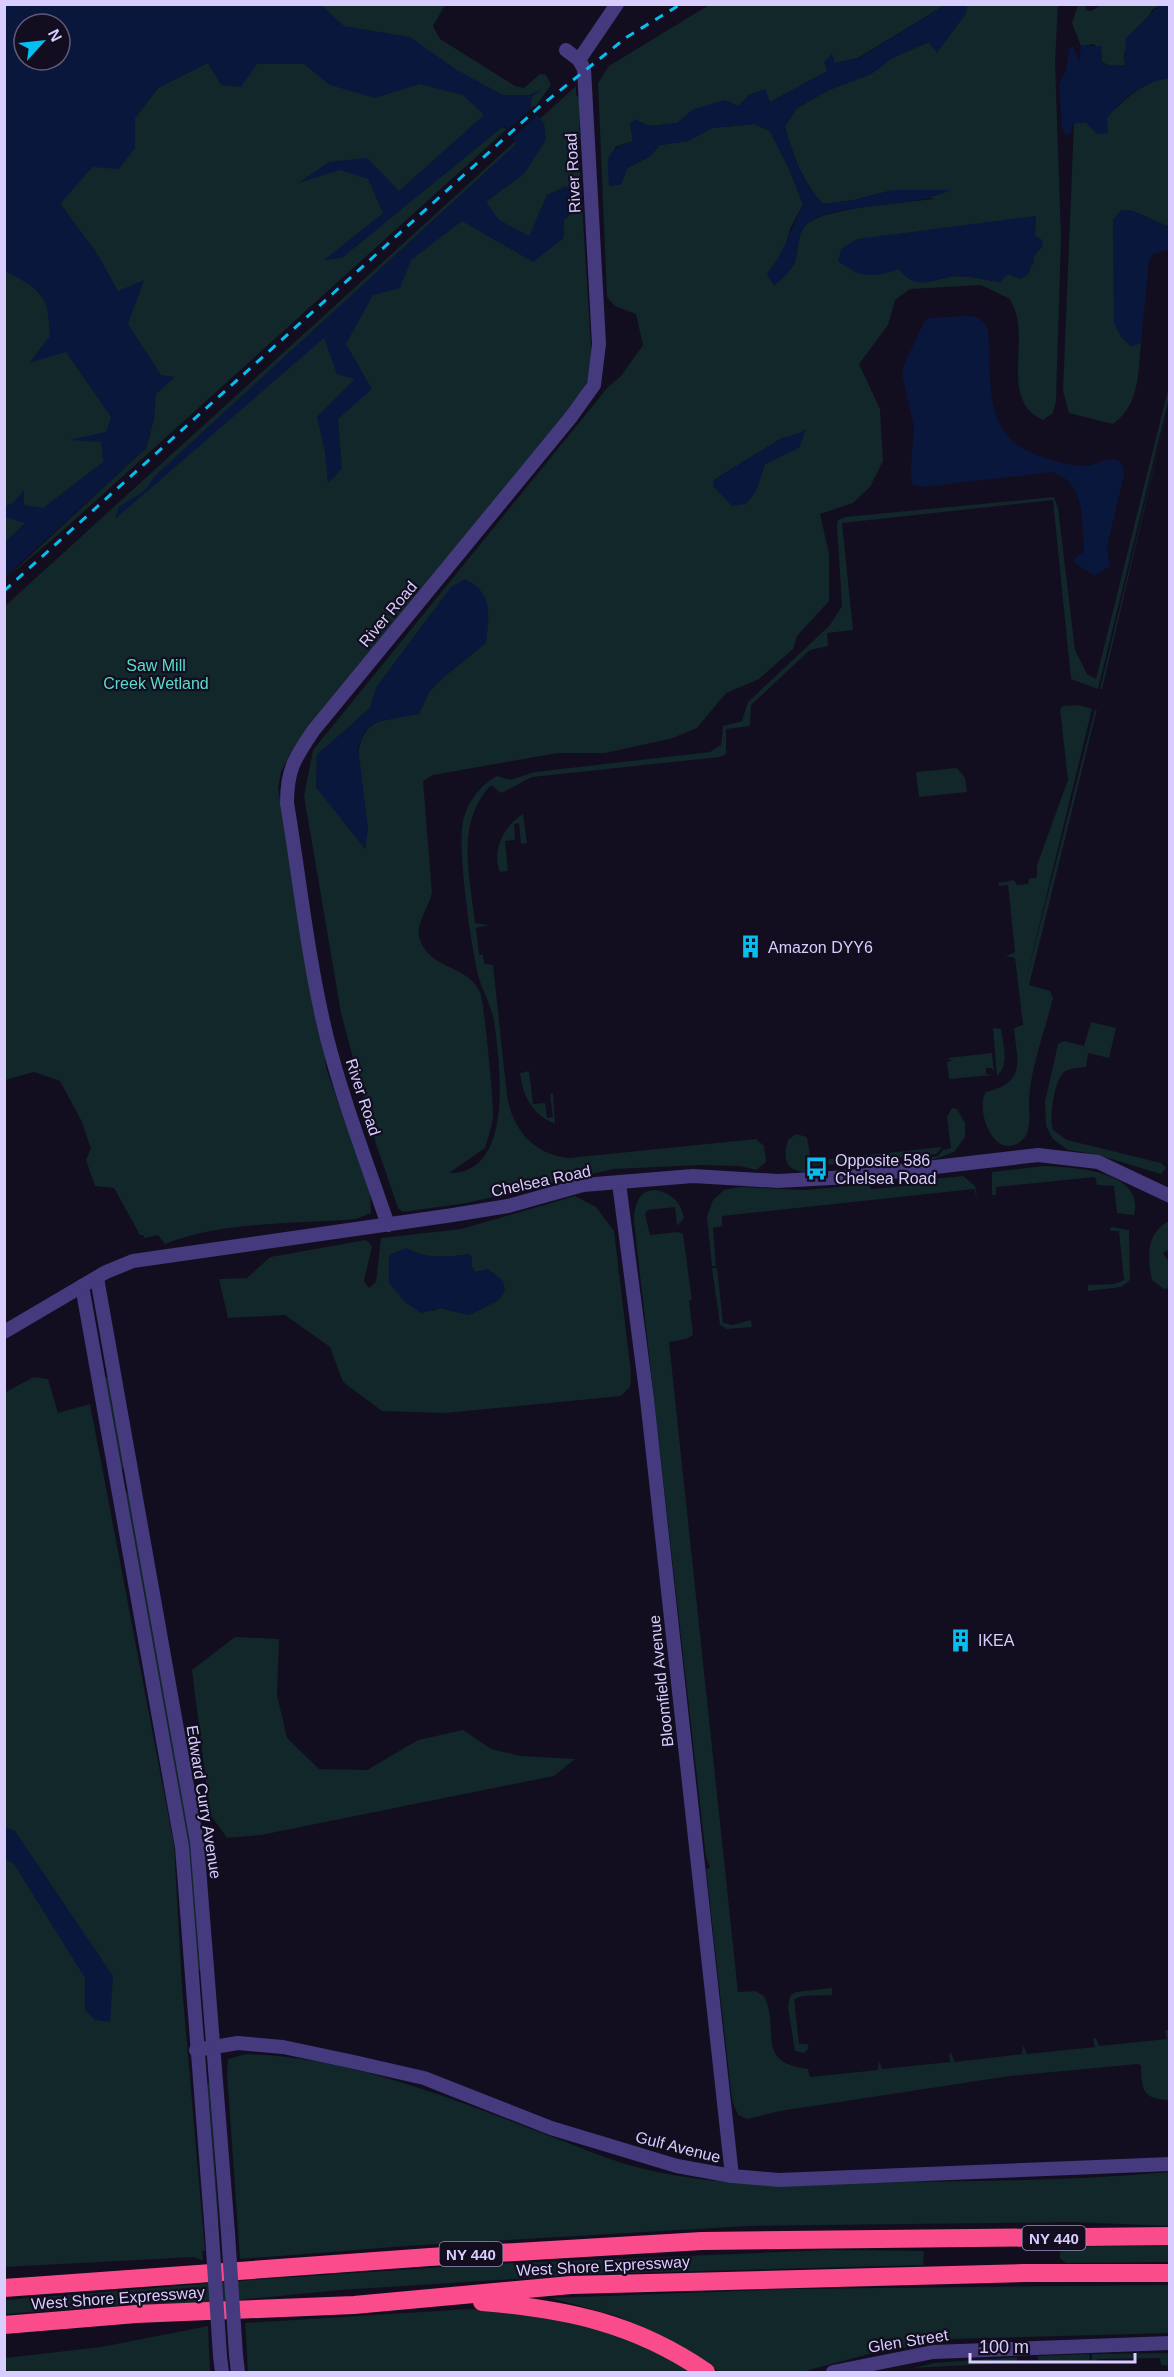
<svg xmlns="http://www.w3.org/2000/svg" width="1174" height="2377" font-family="Arial,sans-serif">
<rect width="100%" height="100%" fill="#130d20"/>
<g fill="#112729" fill-rule="evenodd">
<path d="M286,4L445,5L433,26L440,39L515,86L524,88L540,74L546,75L551,85L533,110L530,106L532,96L538,92L529,95H504L442,176L502,127L507,129L59,534L5,579L146,448L151,431L5,560V271L31,284L48,304L76,226L60,203L92,167L135,148V118L158,88L208,63L214,73Z"/>
<path d="M709,5H945L858,58L834,63L832,54L828,71L770,102L764,90L749,95L739,106L694,109L678,123L649,126L630,123L633,141L615,147L609,186L621,184L627,168L649,157L660,145L688,141L712,128L755,124L770,131L790,171L803,204L790,229L784,252L767,274L794,265C796,252 797,235 806,225C822,208 908,202 934,199L913,192L893,190L854,200L823,204C803,183 792,153 785,126L797,108L829,90L871,74L892,58L929,42L937,52L966,13L967,5H1058L1055,62L1061,237L1056,401L1053,413L1043,420C1003,402 1025,351 1017,317C1016,311 1012,305 1010,299L981,285L910,289L895,300L888,325L859,364L880,409L883,461L870,487L853,503L820,514L829,554V601L797,636L793,649L759,679L726,693L697,728L670,739L605,753H558L433,775L423,781L432,892C430,906 414,925 420,940C431,970 468,965 480,992C484,999 494,1107 493,1116C492,1127 488,1138 485,1148L449,1173C515,1174 500,1063 494,1022C492,1006 482,991 478,975C471,945 457,849 463,821C467,803 481,784 497,776L510,780L535,772L710,752L721,745L723,726L742,721L748,702L830,625L842,606L837,525L838,520L845,517L1054,497L1058,508L1075,650L1087,674L1096,679L1169,386V398L1098,689L1071,679L1053,500L842,523L853,630L827,633L828,646L810,650L751,705L750,726L726,729V754L720,757L532,777L501,793L491,785C455,823 470,877 475,923L489,925L476,928L479,955H483L484,964L493,965L507,1096C513,1130 533,1154 569,1158L756,1139L764,1146L766,1162L756,1170L740,1166L700,1165L614,1169L467,1203L403,1212L398,1208L376,1144L341,1013L304,796L313,750L608,387L621,376L643,345L636,314L615,306L607,297L598,83L609,66ZM1036,216L1033,264L1008,274L999,282C986,280 970,276 956,276C937,277 916,293 899,269L870,275L854,272ZM805,430L765,464L755,493L714,480L782,438L795,437ZM486,643L446,675L429,692L419,714C406,716 385,717 374,724C340,746 372,813 365,848L316,787L317,755L370,708L377,686Z"/>
<path d="M1078,5H1086V10L1091,11L1101,5H1160L1153,9L1124,53L1125,65L1110,66L1102,62V55L1094,44L1081,46L1072,23Z"/>
<path d="M1169,78V227L1133,211L1121,210V337L1131,346L1141,343C1138,373 1140,404 1113,424L1069,413L1063,391L1074,123L1086,122L1092,129C1118,110 1135,82 1169,78Z"/>
<path d="M576,86V95L580,98L579,154L591,347L590,376L577,400L290,754L281,772L278,788L327,1071L370,1191L371,1213L356,1219C295,1224 223,1221 165,1244L158,1235L145,1238L143,1235H140L114,1188L95,1186L86,1160L91,1149L82,1122L60,1081L34,1072L5,1080V606Z"/>
<path d="M1169,405L1102,689H1100Z"/>
<path d="M1079,705L1092,709L1025,984L1095,710L1097,711L1095,717L1029,985L1050,991L1053,998C1045,1031 1030,1068 1029,1103C1029,1116 1032,1134 1020,1142C992,1161 975,1107 986,1092C1027,1082 1017,1062 1014,1028L1023,1025L1015,958L1006,956L1015,952L1008,885L999,886L998,883L1014,880L1017,885L1028,884L1029,879L1037,877V865L1068,780L1060,709L1063,706Z"/>
<path d="M957,768L965,778L967,792L919,797L916,772Z"/>
<path d="M523,814L527,843L521,844L519,823L514,824L515,840L505,841L508,871L500,872C491,852 504,825 523,814Z"/>
<path d="M1091,1022L1116,1028L1109,1058L1088,1053L1086,1067C1079,1068 1068,1068 1063,1073C1054,1082 1049,1119 1053,1130L1067,1140L1161,1163L1166,1168L1161,1174L1098,1155L1068,1150L1053,1139L1046,1126L1045,1102L1058,1044L1064,1041L1084,1046Z"/>
<path d="M993,1028L1001,1029C1003,1044 1010,1065 997,1076Z"/>
<path d="M992,1053L994,1071L991,1068H986V1074L994,1075L949,1079L947,1062L952,1061L947,1058Z"/>
<path d="M529,1071L533,1104L545,1103L547,1118L553,1117L550,1094L553,1093L555,1124C532,1114 523,1097 520,1073Z"/>
<path d="M952,1108L957,1109L965,1123V1137L954,1152L932,1160V1157L938,1156L943,1150L951,1148L947,1117Z"/>
<path d="M796,1134L807,1137L811,1161L942,1147L936,1154L816,1166V1172C792,1174 780,1166 788,1140Z"/>
<path d="M1043,1166C1068,1167 1146,1169 1134,1215L1117,1213L1114,1186L1097,1185L1095,1177L996,1187V1195H992V1172Z"/>
<path d="M963,1176L975,1186L977,1198L974,1189L722,1216V1226L713,1228L716,1266H712L707,1217L713,1200L724,1190L740,1187L805,1190L869,1184L871,1189L934,1183V1179Z"/>
<path d="M657,1190C672,1194 681,1202 684,1218L677,1226L675,1207L648,1210L645,1214L650,1235L678,1232L683,1234L692,1300H689L693,1335L686,1339L669,1342L738,1992L756,1991L764,1996C781,2030 753,2062 808,2069L810,2077L878,2070L879,2061L882,2069L950,2062L949,2054L951,2053L955,2062L1022,2054L1023,2045L1027,2054L1095,2047L1093,2039L1096,2038L1099,2046L1167,2039L1165,2031L1169,2029V2100C1144,2099 1141,2091 1141,2066L1138,2064L1010,2076L780,2111L747,2119L738,2115L732,2100L707,1877L706,1870L710,1867L706,1857L634,1222C634,1206 638,1189 657,1190Z"/>
<path d="M575,1196L596,1207L614,1231L631,1373L630,1387L621,1396L445,1413L382,1411L343,1382L330,1347L285,1315L228,1318L219,1279L247,1278L270,1257L366,1240L372,1246L364,1281L369,1288L376,1282L381,1238L461,1229ZM406,1248C425,1259 447,1258 468,1254L472,1257V1267L475,1272L488,1270L495,1274L500,1299L469,1315L440,1308L432,1311Z"/>
<path d="M1169,1221V1250L1163,1253L1169,1262V1288L1164,1289L1152,1280C1147,1257 1146,1233 1169,1221Z"/>
<path d="M1111,1227L1129,1230L1130,1280L1121,1287L1088,1291V1285L1115,1284L1124,1280L1119,1231H1110Z"/>
<path d="M712,1268H717L723,1323L733,1325L751,1320L752,1327L727,1329L720,1325Z"/>
<path d="M34,1377L48,1379L58,1413L90,1404L174,1845L182,1986L205,2251H202L203,2261L194,2257L5,2267L4,1393Z"/>
<path d="M108,1377L125,1468L121,1469L104,1379Z"/>
<path d="M125,1492H129L190,1829L201,1969L198,1971Z"/>
<path d="M235,1637L279,1639L277,1695L287,1738L319,1769L367,1770L418,1740L463,1730L491,1749L521,1756L575,1759L554,1776L261,1835L227,1838L210,1814L192,1670Z"/>
<path d="M832,1988V1995L803,1996L794,1999L799,2044H807L809,2048L804,2053L795,2051L788,2007L790,1996L796,1992Z"/>
<path d="M246,2054C351,2057 450,2098 547,2135C572,2144 597,2155 622,2163C715,2191 813,2184 909,2182C996,2181 1083,2180 1169,2172V2226L1073,2222L748,2226L407,2246L240,2259L227,2073L228,2059Z"/>
<path d="M209,2083L219,2222L217,2225L204,2084Z"/>
<path d="M1169,2245V2262L1066,2263L1060,2258V2250L1066,2247Z"/>
<path d="M829,2250L924,2251L923,2265L590,2274L341,2290L196,2304L123,2305L5,2314V2300L251,2280L489,2264Z"/>
<path d="M1169,2285V2333L953,2339L865,2355L802,2372H720L669,2340L617,2316L550,2298L791,2289Z"/>
<path d="M469,2309L538,2312L632,2338L694,2372H248L245,2323Z"/>
<path d="M208,2326L210,2372H5V2358L101,2347Z"/>
<path d="M1169,2353V2366L1161,2365L1160,2358L1097,2359V2364L1092,2362V2354Z"/>
<path d="M1089,2354L1090,2362L1039,2361L1037,2356Z"/>
<path d="M1017,2357V2360L1007,2363L913,2368L934,2363Z"/>
</g>
<g fill="#0a173c" fill-rule="evenodd">
<path d="M5,5H321L344,26L410,37L457,70L503,95H529L542,89L532,96L530,106L544,123L546,139L525,173L486,202L499,220L529,236L547,195L566,186L573,191L578,208L564,220V238L533,262L462,221L411,260L400,288L373,295L346,344L372,389L338,419L342,469L328,483L325,452L317,417L355,379L337,374L324,338L115,519L119,507L144,491L157,474L516,144L506,127H502L342,258L324,260L383,213L368,179L340,170L298,183L329,162L367,158L399,191L484,115L463,95L420,84L375,98L330,85L304,64H257L241,87L221,85L208,63L158,88L135,118V148L119,169L92,167L60,204L95,250L118,291L144,280L128,324L161,375L175,377L156,394L154,420L146,448L5,577V542L25,523L5,517V506L13,503L24,490V505L43,508L103,462L101,442L70,440L106,432L111,417L66,352L29,363L50,336C48,293 43,291 5,271ZM24,24H60V60H24Z"/>
<path d="M945,5H967L966,13L937,53L929,42L892,58L871,74L829,90L797,108L785,126C792,153 803,184 823,204L854,200L893,190H950C910,211 840,200 808,223C795,233 801,253 793,266C789,273 780,280 774,286L767,274C786,250 790,231 803,204L790,171L770,131L755,124L712,128L688,141L660,145L649,157L627,168L621,184L609,186C607,157 604,151 633,141L630,123L635,119L649,126L677,123L694,109L725,100L739,106L749,95L765,89L770,102L827,71L824,62L832,54L835,63L859,58Z"/>
<path d="M1160,5H1169V78C1144,81 1122,99 1107,118L1108,133L1097,134L1086,122L1073,124L1071,133L1066,136L1062,127L1059,84L1066,71L1069,49L1073,46L1079,62L1081,46H1101L1102,63L1110,66L1125,65L1126,38Z"/>
<path d="M1121,210L1133,211L1169,227V250L1152,254L1149,262L1141,343L1131,346L1121,337L1114,323L1113,220Z"/>
<path d="M1036,216L1035,236L1041,239L1043,246L1035,255L1028,275L1020,279L1008,274L1000,282C986,280 970,276 956,276C937,277 917,293 899,269C874,279 859,277 838,261L841,249L857,239Z"/>
<path d="M963,316C976,316 982,317 988,329C992,366 982,425 1022,448C1038,457 1067,466 1084,466C1094,466 1107,457 1116,460C1123,462 1124,468 1124,475L1107,547L1110,566L1094,576L1075,563L1074,560L1084,551C1081,520 1087,483 1052,472L923,487L912,484L911,468L914,426L902,375L904,365L924,322L930,318Z"/>
<path d="M806,429L799,448L765,464L755,493L746,504L732,506L713,486L714,480C736,466 758,452 780,440C788,435 796,436 806,429Z"/>
<path d="M465,579C494,593 489,616 486,643L446,675L429,692L419,714L376,722L365,731L358,747L368,828L365,849L316,787L317,755L370,708L377,686L451,587Z"/>
<path d="M406,1248C426,1259 447,1258 468,1254L472,1257V1267L475,1272L488,1269L503,1281L505,1290L500,1299L469,1315L441,1308L421,1313L406,1303L389,1283V1255Z"/>
<path d="M4,1827L15,1831L113,1976L110,2022L95,2020L85,2010V1978L14,1864L5,1859Z"/>
</g>
<path fill="#130d20" d="M534,106L540,113L511,139L505,132Z"/>
<g fill="none" stroke-linecap="round" stroke-linejoin="round">
<g stroke="#443a7d" stroke-width="14">
<path d="M579,60L617,4"/>
<path d="M619,1183L647,1399L732,2176"/>
<path d="M388,1225C367,1163 343,1101 327,1038C308,961 300,881 287,803C287,769 295,758 313,731L571,417L594,385L599,344L584,69L579,60L566,50"/>
<path d="M97,1278L197,1842L228,2233"/>
<path d="M82,1286L182,1847L212,2234"/>
<path d="M4,1332L106,1272L133,1261L453,1215L508,1206L583,1185L693,1176L778,1181L849,1177L1038,1155L1098,1162L1170,1196"/>
<path d="M196,2050L238,2043L283,2047L354,2062L424,2078L551,2128L677,2166L732,2176L779,2180L1170,2164"/>
<path d="M236,2355L238,2372"/>
<path d="M220,2356L222,2372"/>
<path d="M833,2372L933,2352L1170,2343"/>
</g>
<g stroke="#fa4c8b" stroke-width="18">
<path d="M4,2288L430,2257L702,2241L1170,2236"/>
<path d="M482,2302C566,2309 635,2323 706,2372"/>
<path d="M4,2325L136,2314L354,2305L571,2285L1024,2273H1170"/>
</g>
<path stroke="#07bef0" stroke-width="3" stroke-dasharray="9 8" stroke-linecap="butt" d="M4,591L538,108L627,37L681,4"/>
<g stroke="#443a7d" stroke-width="14">
<path d="M228,2233L236,2355"/>
<path d="M212,2234L220,2356"/>
</g>
</g>
<defs>
<symbol id="building-bare" viewBox="-9 -9 18 18"><path d="M-4-6H4V6H1V3H-1V6H-4ZM-2.5-4.3h1.7v1.8h-1.7ZM.8-4.3h1.7v1.8H.8ZM-2.5-1h1.7V.8h-1.7ZM.8-1h1.7V.8H.8Z" fill="#07bef0" stroke="#130d20" stroke-width="2.5" paint-order="stroke"/></symbol>
<symbol id="bus-bare" viewBox="-9 -9 18 18"><path d="M-5-6H5V4H4V6H2V4H-2V6H-4V4H-5ZM-3.5-4V0h7V-4ZM-3.5 1.2v1.5H-2V1.2ZM2 1.2v1.5H3.5V1.2Z" fill="#07bef0" stroke="#130d20" stroke-width="2.5" paint-order="stroke"/></symbol>
</defs>
<g fill-rule="evenodd">
<use href="#building-bare" x="734" y="930" width="33" height="33"/>
<use href="#bus-bare" x="800" y="1152" width="33" height="33"/>
<use href="#building-bare" x="944" y="1624" width="33" height="33"/>
</g>
<g text-anchor="middle" dominant-baseline="central" stroke-width="4.5" stroke-linejoin="round" paint-order="stroke">
<g fill="#130d20" stroke="#9d93bb" stroke-width="1.5">
<rect x="1022.5" y="2226" width="63" height="24" rx="4.5"/>
<rect x="439.5" y="2242" width="63" height="24" rx="4.5"/>
</g>
<g font-size="15" font-weight="bold" fill="#d8cdfe">
<text x="1054" y="2238">NY 440</text>
<text x="471" y="2254">NY 440</text>
</g>
<g font-size="16" fill="#d8cdfe" stroke="#130d20">
<text transform="translate(573 173) rotate(-93)">River Road</text>
<text transform="translate(388 614) rotate(-50)">River Road</text>
<text transform="translate(363 1097) rotate(72)">River Road</text>
<text transform="translate(541 1181) rotate(-12)">Chelsea Road</text>
<text transform="translate(661 1681) rotate(-96)">Bloomfield Avenue</text>
<text transform="translate(204 1802) rotate(81)">Edward Curry Avenue</text>
<text transform="translate(678 2147) rotate(14)">Gulf Avenue</text>
<text transform="translate(603 2266) rotate(-3)">West Shore Expressway</text>
<text transform="translate(118 2298) rotate(-4)">West Shore Expressway</text>
<text transform="translate(908 2341) rotate(-9)">Glen Street</text>
</g>
<g font-size="16" fill="#5cdbca" stroke="#130d20">
<text x="156" y="665">Saw Mill<tspan x="156" dy="18">Creek Wetland</tspan></text>
</g>
<g font-size="16" fill="#d8cdfe" stroke="#130d20" text-anchor="start">
<text x="768" y="947">Amazon DYY6</text>
<text x="835" y="1160">Opposite 586<tspan x="835" dy="18">Chelsea Road</tspan></text>
<text x="978" y="1640">IKEA</text>
</g>
</g>
<rect width="1174" height="2377" fill="none" stroke="#d8cdfe" stroke-width="12"/>
<g transform="translate(42 42) rotate(63)"><circle r="28" fill="#130d20" stroke="#625a79" stroke-width="1.5"/>
<path d="M0-4.5L10 22L0 15L-10 22Z" fill="#07bef0"/>
<text y="-9" font-size="16" font-weight="bold" text-anchor="middle" fill="#d8cdfe">N</text>
</g>
<path d="M970 2353v9h165v-9" fill="none" stroke="#d8cdfe" stroke-width="3"/>
<text x="979" y="2353" font-size="18" fill="#d8cdfe" stroke="#130d20" stroke-width="4.5" paint-order="stroke">100 m</text>
</svg>
